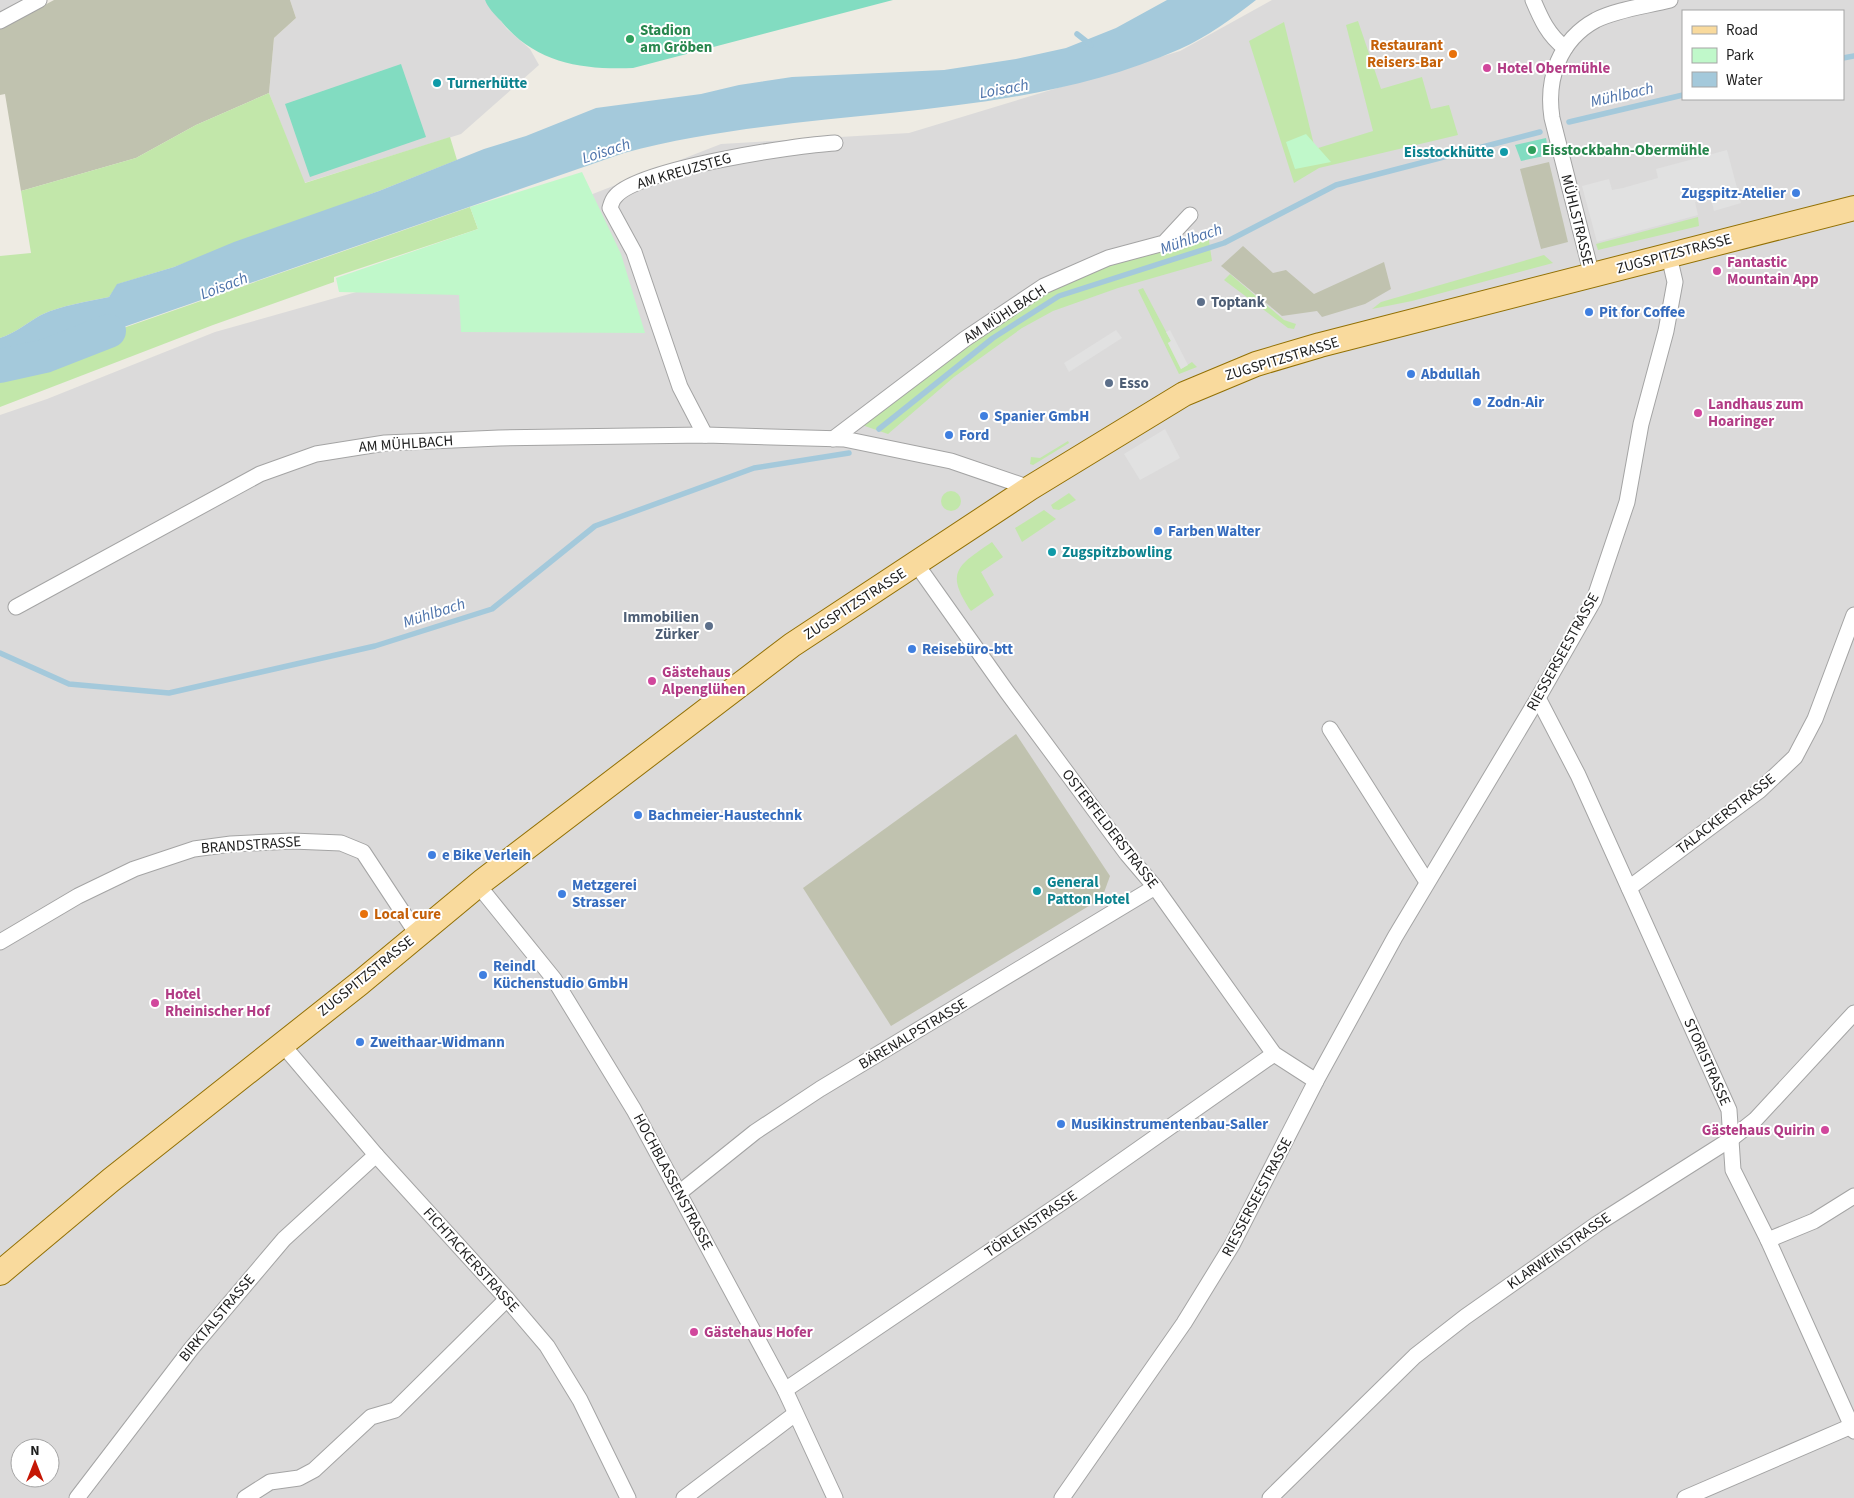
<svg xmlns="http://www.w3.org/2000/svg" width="1854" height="1498" font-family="'Source Sans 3',sans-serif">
<rect width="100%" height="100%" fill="#eeebe3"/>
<g fill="#dbdada" fill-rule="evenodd">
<path d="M0,0H39L0,21Z"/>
<path d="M290,0H485L507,29L530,49L539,65L461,134L304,183L269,93L274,38L296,18Z"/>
<path d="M1272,0H1854V1498H0V415L47,399L215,332L367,289L500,230L721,144L909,133L1180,51ZM1683,11H1843V99H1683ZM20,1448H50V1478H20Z"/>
</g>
<g fill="#c0c2af">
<path d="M54,0H290L296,18L274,38L269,93L196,125L136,158L21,191L5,94L0,95V29Z"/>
<path d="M1549,162L1568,242L1541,249L1520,169Z"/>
<path d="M1243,246L1273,273L1286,270L1314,294L1384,262L1391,289L1365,304L1322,317L1317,311L1282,316L1221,266Z"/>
<path d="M1016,734L1110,876L1102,898L891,1026L803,888Z"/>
</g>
<g fill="#c2e7aa">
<path d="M1358,21L1381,89L1422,77L1431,109L1449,105L1458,135L1319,168L1294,183L1249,41L1284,22L1315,149L1373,131L1346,25Z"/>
<path d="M269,93L305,183L450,137L457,160L379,191L174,267L118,284L109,297C86,302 62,305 41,315C27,323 15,333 0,338V256L31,253L21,191L136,158L196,125Z"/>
<path d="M470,207L478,229L334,277V282L213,325L0,407V371Z"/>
<path d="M1698,217L1699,226L1598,250L1596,244Z"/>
<path d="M1208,234L1212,261L1118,288L1053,311L1022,328L954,377L888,434L859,424L974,337L1070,279Z"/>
<path d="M1544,255L1553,263L1412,301L1372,309L1381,302Z"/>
<path d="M1230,274L1284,320L1296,324L1294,329L1288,328L1224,280Z"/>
<path d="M1143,288L1171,341L1168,343L1181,369L1192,362L1197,367L1179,374L1138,290Z"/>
<path d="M1068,441L1069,443L1033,465L1030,464L1031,457L1040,458Z"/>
<circle cx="951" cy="501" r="10"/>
<path d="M1069,493L1076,500L1059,510L1053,509L1051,505Z"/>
<path d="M1044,510L1056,519L1022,542L1015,528Z"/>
<path d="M992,542L1003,557L981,572L994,595L971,611C945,572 957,566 992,542Z"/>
</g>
<g fill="#c0f8ca">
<path d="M1306,134L1331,162L1295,169L1286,142Z"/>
<path d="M582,172L621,254L645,333L461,332L459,295L339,292L336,278L478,229L470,207Z"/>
</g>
<g fill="#82dcc1">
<path d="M485,0H893L633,68C582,70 535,63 501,21C495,15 488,8 485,0Z"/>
<path d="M401,64L426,137L310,177L285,104Z"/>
<path d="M1546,138L1549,155L1521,161L1515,145Z"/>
</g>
<g fill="#e1e1e1">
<path d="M1727,150L1741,203L1714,211L1711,198L1695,202L1698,215L1597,242L1582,186L1609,179L1612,190L1623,188L1658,178L1656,169Z"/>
<path d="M1116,330L1122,338L1069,372L1064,363Z"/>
<path d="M1170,330L1188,365L1181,369L1168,343L1171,341L1166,332Z"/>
<path d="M1165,429L1180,458L1140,480L1124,454Z"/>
</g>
<path fill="#a4c9db" d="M1167,0H1256C1233,18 1207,37 1180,49C1006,126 805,104 624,153L0,370V338C15,333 27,323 41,315C62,305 86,302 109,297L117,284L174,267L234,242L379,191L484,149L526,136L596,108L701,94L739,85L792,77L944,70L1016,59L1066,48L1116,28Z"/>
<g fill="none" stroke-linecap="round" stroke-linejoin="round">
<g stroke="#a4c9db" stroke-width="5.5">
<path d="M1077,34L1091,45"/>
<path d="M1843,58L1854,56"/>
<path d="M1569,122L1683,95"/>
<path d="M879,429L993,338L1059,296L1224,243L1336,185L1540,132"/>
<path d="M0,653L69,684L169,693L375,646L492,609L595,526L754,468L849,453"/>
</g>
<path stroke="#a4c9db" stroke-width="34" d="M0,366L45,356L109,331"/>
<defs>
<g id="minor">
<path d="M1533,0C1541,19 1548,35 1565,48"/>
<path d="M0,21L39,0"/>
<path d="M1592,276L1552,118C1546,79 1559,40 1596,20C1618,9 1647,6 1670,0"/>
<path d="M705,435L680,387L634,252L610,208C611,205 612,200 615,197C635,169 797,145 835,143"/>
<path d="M833,439L965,339L1044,286L1108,258L1164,243L1190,215"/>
<path d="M917,565L1007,692L1127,854L1155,887L1274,1054L1316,1081"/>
<path d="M16,607L260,474L316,454L385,443L499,438L705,435L844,439L951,461L1030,488"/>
<path d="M1538,698L1578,775L1729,1110L1733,1170L1768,1240L1854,1431"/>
<path d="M1330,729L1427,882"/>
<path d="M478,885L554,979L634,1110L785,1390L835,1498"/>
<path d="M1629,888L1759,791L1795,757L1815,719L1854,615"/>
<path d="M0,942L78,896L134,869L194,849L231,844L292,841L341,843L363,852L417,934"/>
<path d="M282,1044L376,1155L507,1299L547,1346L580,1400L628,1498"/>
<path d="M679,1193L755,1132L820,1089L1155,887"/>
<path d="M1768,1240L1814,1221L1854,1196"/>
<path d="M785,1390L1076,1193L1274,1054"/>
<path d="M77,1498L191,1349L284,1239L376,1155"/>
<path d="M245,1498L270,1482L299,1478L314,1470L371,1417L395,1410L507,1299"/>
<path d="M684,1498L795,1414"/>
<path d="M1062,1498L1184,1323L1232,1245L1316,1081L1395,937L1538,698L1594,600L1627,502L1641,424L1666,331L1675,282L1669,256"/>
<path d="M1270,1498L1415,1356L1465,1317L1597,1224L1731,1139L1755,1120L1854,1013"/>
<path d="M1685,1498L1854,1425"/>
</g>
<path id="primary" d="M0,1273L111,1180L360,983L484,880L792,645L1030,488L1184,394L1256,364L1320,345L1854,208"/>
</defs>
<use href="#minor" stroke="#a4a4a4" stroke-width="17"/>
<use href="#primary" stroke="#927004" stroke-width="26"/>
<use href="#minor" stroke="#fff" stroke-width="15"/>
<use href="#primary" stroke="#f9da9d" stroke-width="24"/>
</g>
<g fill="#2e9e5b" stroke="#fff" stroke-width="2">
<circle cx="630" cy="39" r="5"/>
<circle cx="1532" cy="150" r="5"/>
</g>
<g fill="#e8710a" stroke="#fff" stroke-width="2">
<circle cx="1453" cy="54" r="5"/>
<circle cx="364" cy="914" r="5"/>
</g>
<g fill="#d1479c" stroke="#fff" stroke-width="2">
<circle cx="1487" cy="68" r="5"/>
<circle cx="1717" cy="271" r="5"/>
<circle cx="1698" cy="413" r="5"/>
<circle cx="652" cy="681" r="5"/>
<circle cx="155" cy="1003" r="5"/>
<circle cx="1825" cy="1130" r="5"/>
<circle cx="694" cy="1332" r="5"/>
</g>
<g fill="#0f9aa8" stroke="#fff" stroke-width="2">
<circle cx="437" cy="83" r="5"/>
<circle cx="1504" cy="152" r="5"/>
<circle cx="1052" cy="552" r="5"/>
<circle cx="1037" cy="891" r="5"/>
</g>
<g fill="#3f7fe0" stroke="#fff" stroke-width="2">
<circle cx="1796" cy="193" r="5"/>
<circle cx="1589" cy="312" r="5"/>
<circle cx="1411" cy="374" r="5"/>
<circle cx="1477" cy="402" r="5"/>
<circle cx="984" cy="416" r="5"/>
<circle cx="949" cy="435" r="5"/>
<circle cx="1158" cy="531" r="5"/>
<circle cx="912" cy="649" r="5"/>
<circle cx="638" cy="815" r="5"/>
<circle cx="432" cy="855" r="5"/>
<circle cx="562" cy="894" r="5"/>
<circle cx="483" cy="975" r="5"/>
<circle cx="360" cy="1042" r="5"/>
<circle cx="1061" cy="1124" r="5"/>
</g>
<g fill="#5c6f8a" stroke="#fff" stroke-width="2">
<circle cx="1201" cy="302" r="5"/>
<circle cx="1109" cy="383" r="5"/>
<circle cx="709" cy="626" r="5"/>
</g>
<g text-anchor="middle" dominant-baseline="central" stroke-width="4" stroke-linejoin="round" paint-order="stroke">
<g font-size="15" font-weight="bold" fill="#27864d" stroke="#fff" text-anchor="start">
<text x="640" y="30">Stadion<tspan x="640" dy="17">am Gröben</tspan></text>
<text x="1542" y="150">Eisstockbahn-Obermühle</text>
</g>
<g font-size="15" font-weight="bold" fill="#c56008" stroke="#fff" text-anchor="end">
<text x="1443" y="45">Restaurant<tspan x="1443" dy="17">Reisers-Bar</tspan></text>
<text x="374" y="914" text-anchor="start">Local cure</text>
</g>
<g font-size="15" font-weight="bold" fill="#b23c85" stroke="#fff" text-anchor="start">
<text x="1497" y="68">Hotel Obermühle</text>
<text x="1727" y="262">Fantastic<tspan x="1727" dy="17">Mountain App</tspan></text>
<text x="1708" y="404">Landhaus zum<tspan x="1708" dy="17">Hoaringer</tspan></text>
<text x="662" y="672">Gästehaus<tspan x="662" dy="17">Alpenglühen</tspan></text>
<text x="165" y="994">Hotel<tspan x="165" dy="17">Rheinischer Hof</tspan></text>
<text x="1815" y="1130" text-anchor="end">Gästehaus Quirin</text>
<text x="704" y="1332">Gästehaus Hofer</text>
</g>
<g font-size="15" font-weight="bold" fill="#0d838f" stroke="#fff" text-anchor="start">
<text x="447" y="83">Turnerhütte</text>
<text x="1494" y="152" text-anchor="end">Eisstockhütte</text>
<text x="1062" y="552">Zugspitzbowling</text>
<text x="1047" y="882">General<tspan x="1047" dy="17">Patton Hotel</tspan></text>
</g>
<g font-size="15" fill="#1d1d1d" stroke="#fff">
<text transform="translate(684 171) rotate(-16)">AM KREUZSTEG</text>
<text transform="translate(1577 220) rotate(76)">MÜHLSTRASSE</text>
<text transform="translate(1674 254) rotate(-15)">ZUGSPITZSTRASSE</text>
<text transform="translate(1005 314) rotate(-33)">AM MÜHLBACH</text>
<text transform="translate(1282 359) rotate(-17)">ZUGSPITZSTRASSE</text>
<text transform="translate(406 444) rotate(-4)">AM MÜHLBACH</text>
<text transform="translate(855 604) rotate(-33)">ZUGSPITZSTRASSE</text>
<text transform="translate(1563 652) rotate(-61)">RIESSERSEESTRASSE</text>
<text transform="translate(1726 814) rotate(-38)">TALACKERSTRASSE</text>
<text transform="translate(1110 829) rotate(52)">OSTERFELDERSTRASSE</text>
<text transform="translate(251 845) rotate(-4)">BRANDSTRASSE</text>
<text transform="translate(366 976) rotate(-39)">ZUGSPITZSTRASSE</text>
<text transform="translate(913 1034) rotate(-31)">BÄRENALPSTRASSE</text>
<text transform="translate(1707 1062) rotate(66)">STORISTRASSE</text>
<text transform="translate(673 1182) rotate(62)">HOCHBLASSENSTRASSE</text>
<text transform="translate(1257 1197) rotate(-62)">RIESSERSEESTRASSE</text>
<text transform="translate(1031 1224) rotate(-34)">TÖRLENSTRASSE</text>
<text transform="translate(1559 1251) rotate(-35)">KLARWEINSTRASSE</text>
<text transform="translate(471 1260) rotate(48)">FICHTACKERSTRASSE</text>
<text transform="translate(217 1318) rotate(-50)">BIRKTALSTRASSE</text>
</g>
<g font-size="15" font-weight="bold" fill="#366cbe" stroke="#fff" text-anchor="start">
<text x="1786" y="193" text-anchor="end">Zugspitz-Atelier</text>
<text x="1599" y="312">Pit for Coffee</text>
<text x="1421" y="374">Abdullah</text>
<text x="1487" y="402">Zodn-Air</text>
<text x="994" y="416">Spanier GmbH</text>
<text x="959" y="435">Ford</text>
<text x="1168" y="531">Farben Walter</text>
<text x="922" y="649">Reisebüro-btt</text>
<text x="648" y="815">Bachmeier-Haustechnk</text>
<text x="442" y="855">e Bike Verleih</text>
<text x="572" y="885">Metzgerei<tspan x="572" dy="17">Strasser</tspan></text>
<text x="493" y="966">Reindl<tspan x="493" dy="17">Küchenstudio GmbH</tspan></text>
<text x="370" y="1042">Zweithaar-Widmann</text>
<text x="1071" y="1124">Musikinstrumentenbau-Saller</text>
</g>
<g font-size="15" font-weight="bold" fill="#4e5e75" stroke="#fff" text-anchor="start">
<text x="1211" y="302">Toptank</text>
<text x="1119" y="383">Esso</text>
<text x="699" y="617" text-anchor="end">Immobilien<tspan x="699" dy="17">Zürker</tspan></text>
</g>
<g font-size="16" font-style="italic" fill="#4c72aa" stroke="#fff">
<text transform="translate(1004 89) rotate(-10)">Loisach</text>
<text transform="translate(1622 95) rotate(-13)">Mühlbach</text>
<text transform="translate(606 151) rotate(-18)">Loisach</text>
<text transform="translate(1191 239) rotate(-19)">Mühlbach</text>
<text transform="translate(224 286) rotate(-21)">Loisach</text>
<text transform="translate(434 613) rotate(-18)">Mühlbach</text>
</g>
</g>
<rect x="1682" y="10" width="162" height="90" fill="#ffffff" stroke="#a5a5a5"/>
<rect x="1692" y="26" width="25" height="8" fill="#f9da9d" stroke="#a5a5a5"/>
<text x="1726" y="35" font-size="15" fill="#1d1d1d">Road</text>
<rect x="1692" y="48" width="25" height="15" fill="#c0f8ca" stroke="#a5a5a5"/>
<text x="1726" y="60" font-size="15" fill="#1d1d1d">Park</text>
<rect x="1692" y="72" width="25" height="15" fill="#a4c9db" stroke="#a5a5a5"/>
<text x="1726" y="85" font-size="15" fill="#1d1d1d">Water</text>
<g transform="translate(35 1463)"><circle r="24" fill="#ffffff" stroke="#a5a5a5"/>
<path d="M0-4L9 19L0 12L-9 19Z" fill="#c51705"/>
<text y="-8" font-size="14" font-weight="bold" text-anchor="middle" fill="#1d1d1d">N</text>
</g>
</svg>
